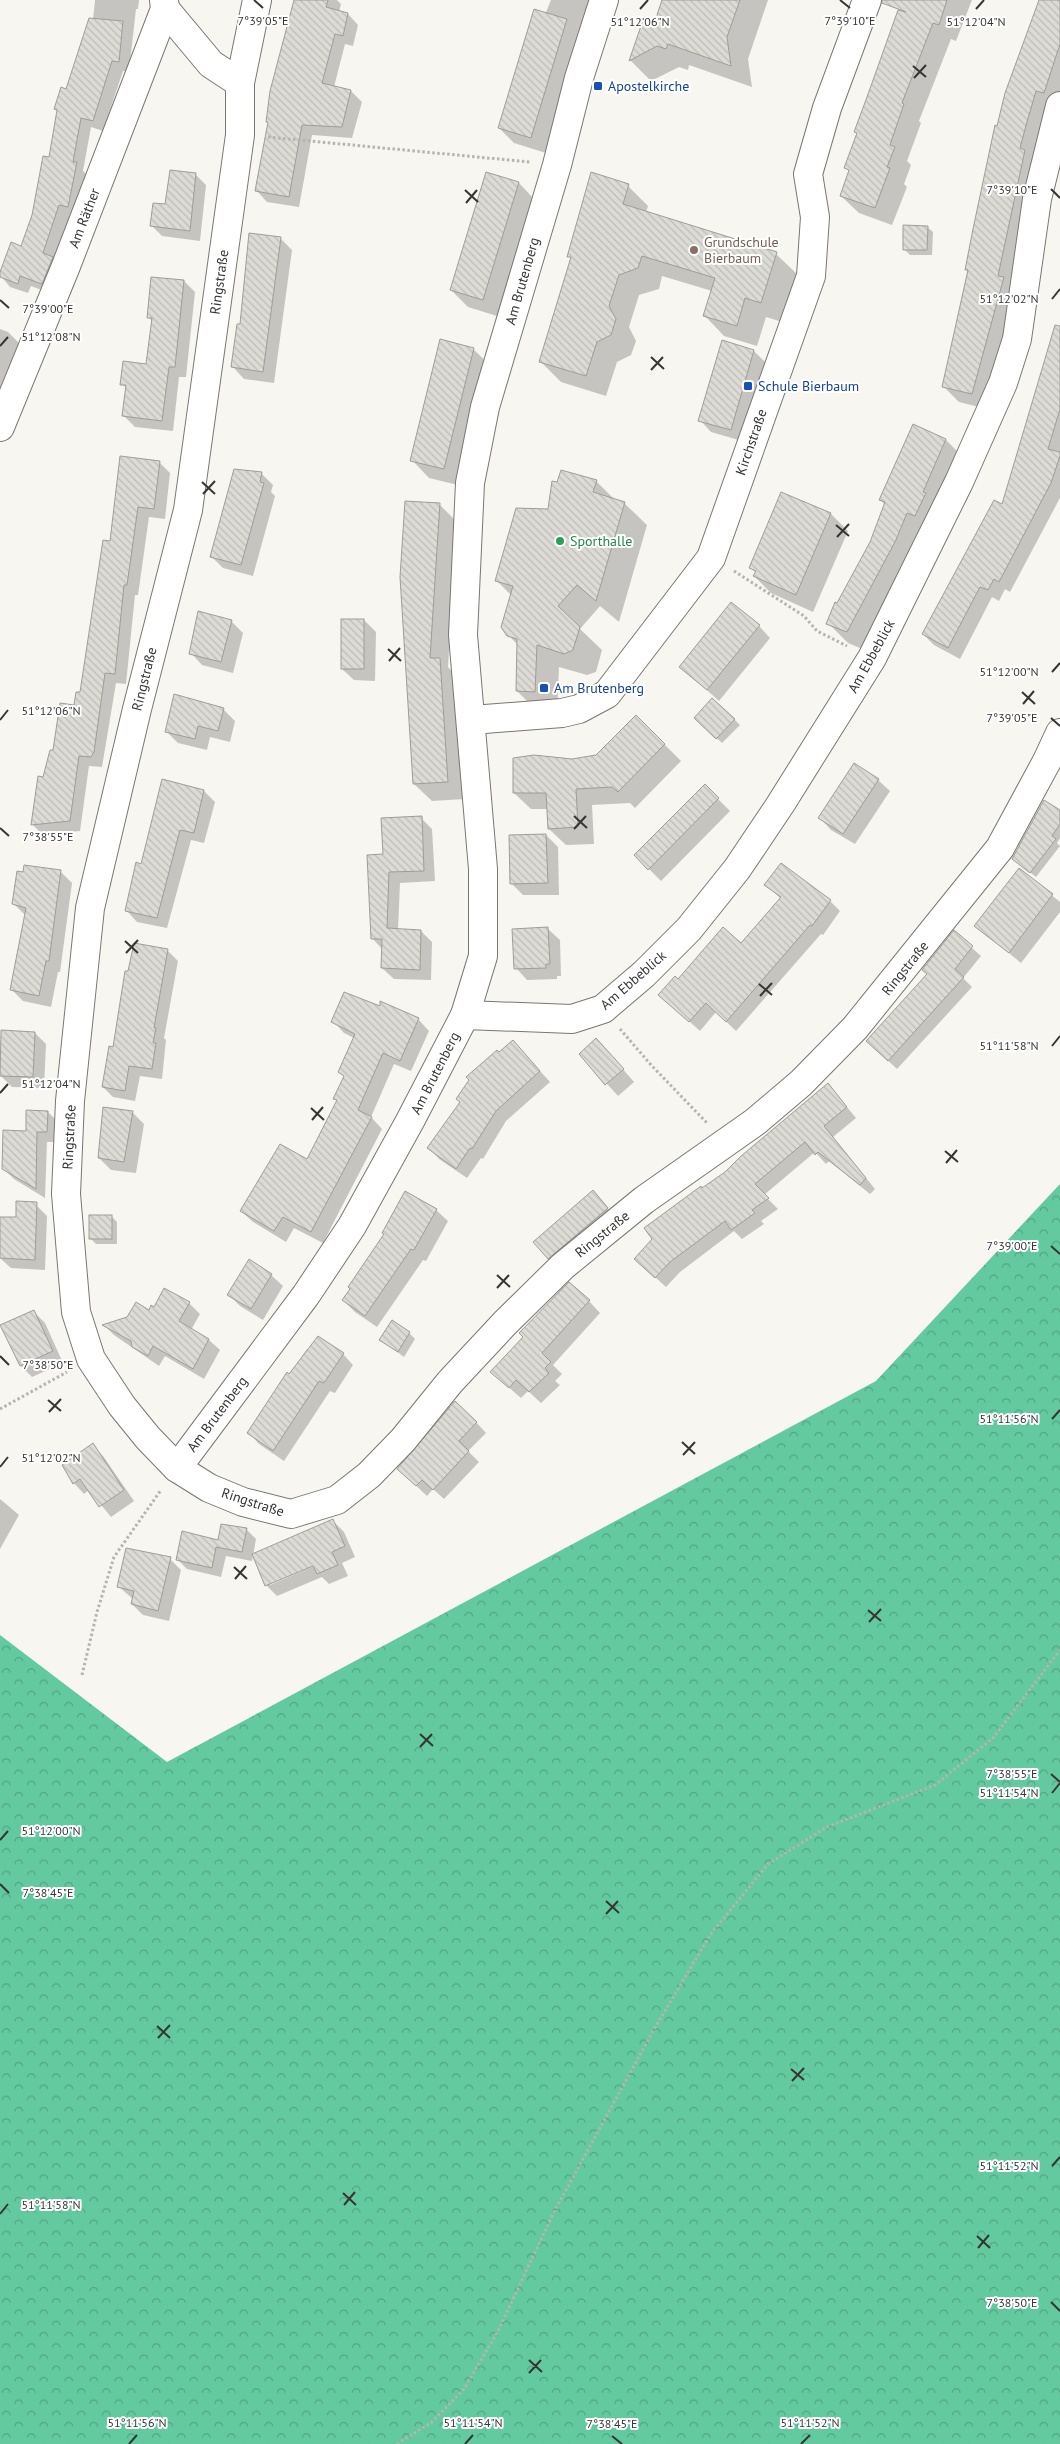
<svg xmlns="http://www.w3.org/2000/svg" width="1060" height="2444" font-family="'PT Sans',sans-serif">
<defs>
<pattern id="forest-crowns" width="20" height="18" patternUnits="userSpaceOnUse" patternTransform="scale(1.25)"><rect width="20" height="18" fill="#62ca9e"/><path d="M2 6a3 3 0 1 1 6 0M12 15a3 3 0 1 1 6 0" fill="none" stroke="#52a581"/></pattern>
<pattern id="building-back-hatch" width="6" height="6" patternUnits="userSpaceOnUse" patternTransform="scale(1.25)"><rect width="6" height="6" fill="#dcdbd5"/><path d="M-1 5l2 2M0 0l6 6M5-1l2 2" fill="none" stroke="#bdbdb7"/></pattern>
</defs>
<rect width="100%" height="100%" fill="#f8f6f0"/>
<path fill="url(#forest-crowns)" d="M1060,1184V2444H0V1635L167,1762L876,1381Z"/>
<g fill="#0003" fill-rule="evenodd">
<path d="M95,0H139L138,9H136L129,71H123L103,131L91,127L83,171L86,174L78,216L70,215L54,260L52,294L31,286L28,293L10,287L0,275L22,247L33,215L50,159L58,111L56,109L67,90L93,20Z"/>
<path d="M298,0H337L341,4L339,12L348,14L358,25L353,46L345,44L334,87L351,91L362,102L352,138L312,135L299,207L267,202L257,191L269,123L267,122Z"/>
<path d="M551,0H593L546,153L514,143L499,128Z"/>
<path d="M663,0H768L748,59L752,87L689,65L688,70L679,67L651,81L630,60L656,22Z"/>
<path d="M907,0H972L956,41L951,39L919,121L921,123L907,161L911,165L904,184L907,187L892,225L859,213L841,196L850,172L846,168Z"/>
<path d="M1039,0H1060V105L1019,294L987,409L959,402L943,386L998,127Z"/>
<path d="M487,174L519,183L536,201L500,317L468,307L451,290Z"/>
<path d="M196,175L206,185L200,241L162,236L151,225Z"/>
<path d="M628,186L648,206L646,213L776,254L797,274L782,322L766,317L757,346L724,336L704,315L712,291L662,276L659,289L639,295L629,327L636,341L631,355L617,362L606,396L561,382L540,361L572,259L569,256Z"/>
<path d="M927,227L933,232L932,255H910L904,249Z"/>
<path d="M280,238L292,250L274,383L244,379L233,367Z"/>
<path d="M184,281L195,292L186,377H179L173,431L135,427L124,416L127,389L122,384L147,365L153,322L148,317Z"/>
<path d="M0,329L8,332L25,349L0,406Z"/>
<path d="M1060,340V498L1010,592L1005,589L999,601L992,597L960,659L934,645L923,634L1003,506Z"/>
<path d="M473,349L491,366L462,486L429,478L412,460Z"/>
<path d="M754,351L765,362L742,441L711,432L700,420Z"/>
<path d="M913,426L946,440L966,460L867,651L848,643L828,623L871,542L885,505L880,499Z"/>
<path d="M159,462L170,473L165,519L149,517L138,595H135L126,684L116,683L102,767L89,766L80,831L43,835L32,824L44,778L81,694L111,542Z"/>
<path d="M261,473L273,485L271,492L275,496L253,576L223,568L211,556Z"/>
<path d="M596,481L615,500L624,503L647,525L619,622L600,606L580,629L602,650L596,672L587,675L559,667L557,714L539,713L517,691L518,645L508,635L512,596L496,580L549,511Z"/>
<path d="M439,504L457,522L448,667L457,677L465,799L432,801L414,784L401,577Z"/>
<path d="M831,514L848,531L813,612L771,593L754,576L756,573L750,567Z"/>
<path d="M364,620L376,632L375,681L354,680L342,669Z"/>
<path d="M231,621L243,633L233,673L202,665L191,653Z"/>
<path d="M759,626L770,638L719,701L681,667Z"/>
<path d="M223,709L235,721L230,742L210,737L207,750L178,743L167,732Z"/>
<path d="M636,716L681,761L635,808L630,803L592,805L594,844L566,845L549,829L548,809H531L514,793L572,760L597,756Z"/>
<path d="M734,719L740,725L722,743L701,724Z"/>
<path d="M878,780L890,791L855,844L831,830L820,818Z"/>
<path d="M705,786L730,811L661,881L635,855Z"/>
<path d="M204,791L215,802L204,843L191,840L167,928L137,922L127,911L142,865Z"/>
<path d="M1060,812V838L1057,843L1060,846L1036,877L1019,864Z"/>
<path d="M421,818L432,829L435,881L400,883L398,930L421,931L432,942L431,980L394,979L382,968L383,950L372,938L384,856Z"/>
<path d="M546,835L558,847L559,895H523L512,884Z"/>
<path d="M1019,869L1060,902V912L1021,963L976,926Z"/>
<path d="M61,872L72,883L60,972H58L51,1007L23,1001L11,989L25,915L14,904Z"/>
<path d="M766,885L830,901L840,911L823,935L821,934L736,1031L716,1012L700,1031L660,995L678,980L741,945L781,899Z"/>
<path d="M548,929L560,940L561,976H557V979L527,980L516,968Z"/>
<path d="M954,932L981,956L963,978L972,987L897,1069L867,1041L928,974Z"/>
<path d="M167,950L178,961L164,1038L166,1040L162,1079L140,1076L135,1101L113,1097L103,1087L114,1048Z"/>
<path d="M418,1019L429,1031L411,1071L394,1064L371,1117L382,1129L323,1243L294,1228L286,1242L253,1222L241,1211L307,1161L338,1101L334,1098L345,1077L339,1072L354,1038L344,1033L333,1021Z"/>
<path d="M35,1033L46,1044L44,1088L12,1087L0,1075V1056Z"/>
<path d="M523,1052L550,1082L506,1121L483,1159L481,1158L467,1178L439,1159L429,1148L499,1054Z"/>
<path d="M608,1052L634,1082L618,1096L580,1054Z"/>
<path d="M837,1095L856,1118L833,1137L875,1189L870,1194L829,1161L826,1164L815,1152L764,1195L778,1209L761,1221L764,1224L742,1239L734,1231L680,1272L666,1287L646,1269L702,1189Z"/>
<path d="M48,1112L58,1122L57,1142H47L45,1198L14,1179L3,1168L27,1132Z"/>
<path d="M132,1112L144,1124L136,1173L111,1170L99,1158Z"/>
<path d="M602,1201L616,1218L558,1268L549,1258Z"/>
<path d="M37,1206L47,1216L45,1270L11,1268L0,1258L17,1219Z"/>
<path d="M436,1210L448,1221L426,1261L423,1260L377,1327L355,1312L343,1300Z"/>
<path d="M111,1216L117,1222V1244H96L90,1238Z"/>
<path d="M271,1275L283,1286L263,1320L240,1306L229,1295Z"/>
<path d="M589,1301L600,1313L553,1365L562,1374L555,1381L560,1385L541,1403L528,1391L521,1398L491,1372L525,1337Z"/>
<path d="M189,1303L200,1314L191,1330L209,1340L220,1350L204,1379L165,1356L159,1366L114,1335L104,1325L149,1312Z"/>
<path d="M33,1311L45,1323L63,1363L32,1377L21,1366Z"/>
<path d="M409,1333L415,1339L404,1357L381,1340Z"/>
<path d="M307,1349L343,1354L353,1365L335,1393L330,1391L284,1461L259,1444L249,1433Z"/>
<path d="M476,1422L486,1433L468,1451L479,1462L444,1499L433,1489L427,1496L409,1479Z"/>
<path d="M92,1445L103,1456L134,1501L111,1517L89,1490L84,1494L74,1483Z"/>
<path d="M0,1499L19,1515L0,1549Z"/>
<path d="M333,1521L344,1532L355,1557L342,1563L348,1576L329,1584L322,1577L277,1596L266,1585ZM318,1562L319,1564L270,1585V1582Z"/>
<path d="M222,1525L247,1530L256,1539L252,1561L226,1556L221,1577L187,1569L178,1560L219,1541Z"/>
<path d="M170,1559L181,1570L169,1621L143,1615L132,1604L133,1599L119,1587Z"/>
</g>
<g fill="url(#building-back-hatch)" stroke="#9f9d98">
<path d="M294,0H328L326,7L348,13L343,36L335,34L322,83L351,90L342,127L302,125L289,197L255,191L268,122H266L270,91Z"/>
<path d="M662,0H740L727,37L731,66L668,44L666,49L657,46L629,61L644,17L655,21Z"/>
<path d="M882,0H947L939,25L933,23L902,103L904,104L890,145L895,147L887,167L890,168L875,208L840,196L849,170L844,168L857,133L854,132L867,97L898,10L906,12L882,3Z"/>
<path d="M1039,0H1060V44L1044,93L1036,91L1027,122L1020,148L1025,150L998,276L1004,277L972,394L942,387L968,270H965L973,229L995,125L997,126L1005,93Z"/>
<path d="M534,9L567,19L531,138L498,128Z"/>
<path d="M89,18L123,21L119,62L112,61L93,121L81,118L73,162H77L68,207L59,205L43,253L53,257L42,284L20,276L18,284L0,277V272L11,242L21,246L32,215L43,156L49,157L57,110L54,109L61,87L66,89Z"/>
<path d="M170,170L196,173L190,231L150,226L153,203L165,204Z"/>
<path d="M486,172L519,182L483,300L450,290Z"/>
<path d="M591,172L629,184L623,204L777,252L761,303L745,298L737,326L703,316L715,278L642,256L638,268L619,275L609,306L616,319L611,335L597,342L586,376L539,362L571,257H567Z"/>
<path d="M903,225L928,226L927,250H903Z"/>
<path d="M249,233L281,237L263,372L231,367L237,324H240Z"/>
<path d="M151,277L184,280L175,367H169L162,421L122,416L126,385H120L123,361L146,364L152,318H147Z"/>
<path d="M1055,325L1060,326V409L1048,449L1060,452V456L1051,483L999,582L994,579L988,590L980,587L948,648L922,634L994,500L1002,504Z"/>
<path d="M440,339L474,348L444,469L410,461Z"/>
<path d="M722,340L754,350L731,430L698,421Z"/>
<path d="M913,424L946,439L923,492L926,493L915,516L907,513L896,540L847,632L826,624L835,602L837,603L870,542L885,502L879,500Z"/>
<path d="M120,456L160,461L154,509L138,507L127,585H124L115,674L105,673L94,752L91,757L79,756L70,821L31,825L38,776L43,777L50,750H53L60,703L74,705L76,692H80L103,540L110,541Z"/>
<path d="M234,469L262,472L260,482L264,483L241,565L210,557Z"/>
<path d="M561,470L597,480L593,492L625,502L596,601L577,585L558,606L580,627L573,650L564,654L537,645L535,692L516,691L517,639L507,636L501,627L513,586L495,581L516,508L548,509L552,481L557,482Z"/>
<path d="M781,492L831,513L796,595L753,576L756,571L749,568Z"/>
<path d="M405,501L440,503L430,658H440L448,782L413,784L400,577Z"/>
<path d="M731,602L760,625L707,690L679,667Z"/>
<path d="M198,611L232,620L221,662L189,654Z"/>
<rect x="341" y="619" width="23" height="50"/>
<path d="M174,694L224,708L218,731L198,726L195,739L165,732Z"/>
<path d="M712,698L735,719L716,739L694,718Z"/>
<path d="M636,715L665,744L618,792L612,787L576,789L578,827L548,829L546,793H513V758L534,755L572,759L596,755Z"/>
<path d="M854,763L879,779L843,834L818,818Z"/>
<path d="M162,779L204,790L194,833L180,830L157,918L125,911L136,862L141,864Z"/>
<path d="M705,784L719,798L648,870L634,855Z"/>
<path d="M1044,800L1060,810V824L1052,836L1056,839L1030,873L1012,859Z"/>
<path d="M422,816L424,871L389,872L387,928L421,930L420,970L381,968L382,939H371L367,855L383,854L381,818Z"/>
<path d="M546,834L548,883L510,884L509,835Z"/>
<path d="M781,863L831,900L812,926L810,925L726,1022L706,1003L689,1022L658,995L675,976L678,979L723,927L741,943L781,897L764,885Z"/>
<path d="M24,865L61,870L49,961H46L39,996L10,990L26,908L12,904L17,871L23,872Z"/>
<path d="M1019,868L1053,894L1009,953L974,926Z"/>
<path d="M548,927L550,964H546V968L514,969L512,929Z"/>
<path d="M954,930L973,946L955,969L964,977L888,1061L866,1041L927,974L922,970Z"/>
<path d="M134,943L168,949L154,1028H156L153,1043H156L152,1069L129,1066L125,1091L102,1087L109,1046L113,1047L125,971H128Z"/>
<path d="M344,992L380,1006V1001L419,1018L400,1061L383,1053L358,1110L372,1117L311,1232L283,1217L274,1231L240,1211L280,1144L307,1159L337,1100L333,1099L344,1076L338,1072L355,1034L331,1022Z"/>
<path d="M1,1030L35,1032L33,1077L0,1076Z"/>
<path d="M596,1038L624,1069L605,1085L579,1054Z"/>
<path d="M513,1040L540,1071L496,1111L472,1149L470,1148L456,1169L427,1148L460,1102L456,1099L469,1080L466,1077L497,1050L499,1052Z"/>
<path d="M828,1083L847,1107L824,1126L866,1178L860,1185L818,1152L815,1155L805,1142L755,1184L769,1198L752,1210L755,1213L731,1230L725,1221L670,1262L655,1278L634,1259L652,1239L644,1228L701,1186L702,1188L725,1172L740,1157Z"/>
<path d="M103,1107L133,1111L124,1162L98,1158Z"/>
<path d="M26,1110L48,1111L47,1132H37L36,1189L2,1169L3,1130L26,1131Z"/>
<path d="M593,1190L608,1208L548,1259L533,1242Z"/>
<path d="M405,1191L437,1209L414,1250L411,1249L365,1316L342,1300L350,1289L348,1287L384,1234L382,1233Z"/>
<path d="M16,1201L37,1202L35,1260L0,1258V1217H16Z"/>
<rect x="89" y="1215" width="23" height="24"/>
<path d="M249,1259L272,1274L251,1309L227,1295Z"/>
<path d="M569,1282L590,1300L542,1353L551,1362L545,1368L549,1373L529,1392L516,1380L509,1388L490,1372L523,1337L519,1333Z"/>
<path d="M164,1288L190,1302L179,1321L209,1339L193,1369L153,1346L148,1356L132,1347L131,1341L102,1325L127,1317L136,1302L149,1310L151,1305L154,1307Z"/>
<path d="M34,1310L53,1351L20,1366L0,1325Z"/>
<path d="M392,1320L410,1332L398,1352L379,1340Z"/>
<path d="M318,1336L344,1353L324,1383L319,1381L273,1451L247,1433L287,1372L289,1374Z"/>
<path d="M455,1401L477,1422L459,1441L469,1451L433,1490L422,1480L416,1486L397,1469Z"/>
<path d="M93,1443L124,1490L99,1507L80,1479L73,1484L62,1465Z"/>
<path d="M333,1519L345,1546L332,1552L338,1565L317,1574L313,1566L265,1586L252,1554Z"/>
<path d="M221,1524L247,1528L242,1552L216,1547L212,1568L176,1560L182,1531L218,1540Z"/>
<path d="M126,1548L171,1557L158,1611L131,1604L134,1591L117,1587Z"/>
</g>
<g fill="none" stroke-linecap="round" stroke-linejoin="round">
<defs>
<g id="minor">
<path d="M257,0L240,83V135L188,510L137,709L90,908L70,1101L66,1194L76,1312L91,1359L122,1406L148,1438L177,1468L209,1488L243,1502L291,1514L337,1500L369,1475L403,1440L450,1382L505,1323L563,1266L644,1200L755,1122L801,1083L855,1028L1000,848L1047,761L1060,733"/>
<path d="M165,9L211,64L240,83"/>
<path d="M0,427L66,266L165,9L164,0"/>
<path d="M472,720L562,713L579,709L607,694L711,558L811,276L815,217L808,174L827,108L867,0"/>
<path d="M465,1015L572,1019L603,1009L644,974L689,929L737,869L780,805L872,658L959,482L1003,383L1017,339L1037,199L1060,106"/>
<path d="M177,1468L306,1295L352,1226L410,1121L465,1015L483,956V869L463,635L470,483L485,407L557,165L579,78L604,0"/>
</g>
</defs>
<use href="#minor" stroke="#797772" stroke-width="30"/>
<g stroke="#b5b4af" stroke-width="3" stroke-dasharray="2.5 2.5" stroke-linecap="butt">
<path d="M268,137L530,162"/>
<path d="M734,571L804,616L817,631L847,646"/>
<path d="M620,1029L652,1066L708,1124"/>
<path d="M0,1409L67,1372"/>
<path d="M82,1675L97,1612L114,1557L161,1490"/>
<path d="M397,2444L432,2422L464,2389L498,2331L554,2212L653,2031L710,1935L768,1864L827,1827L935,1785L993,1738L1060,1650"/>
</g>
<use href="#minor" stroke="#fff" stroke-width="28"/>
</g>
<path fill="none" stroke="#353533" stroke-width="2" d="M254,0L263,8M840,0L850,8M640,9L648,0M976,9L984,0M913,66L926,77M914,78L926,65M1051,189L1060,198M465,190L478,202M466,203L477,190M1052,299L1060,289M0,300L9,308M0,346L8,337M651,357L664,369M651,370L663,357M202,482L215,494M203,494L215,481M836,525L849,536M837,537L849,524M388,649L401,661M389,661L400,648M1052,672L1060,663M1022,692L1035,704M1023,704L1034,691M1051,718L1060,726M0,720L8,710M574,816L587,828M0,828L9,836M574,829L586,816M125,941L138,953M126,953L138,940M759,984L772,995M760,996L772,983M1052,1046L1060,1036M0,1093L8,1084M311,1108L324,1120M312,1120L323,1107M945,1151L958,1162M946,1163L957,1150M1051,1246L1060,1254M497,1275L510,1287M497,1288L509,1275M0,1356L9,1365M48,1400L61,1411M49,1412L61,1399M1052,1419L1060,1410M682,1442L695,1454M683,1455L695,1442M0,1467L8,1457M234,1567L247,1579M235,1579L246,1566M868,1610L881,1621M869,1622L881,1609M420,1734L433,1746M420,1747L432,1734M1051,1774L1060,1782M1052,1793L1060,1783M0,1840L8,1831M0,1884L9,1893M606,1901L619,1913M606,1914L618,1901M157,2026L170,2038M158,2038L170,2025M791,2069L804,2080M792,2081L804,2068M1052,2166L1060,2157M343,2193L356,2205M344,2205L355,2192M0,2214L8,2204M977,2236L990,2248M978,2248L989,2235M1051,2302L1060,2311M529,2360L542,2372M529,2373L541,2360M612,2436L622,2444M129,2444L137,2435M465,2444L473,2435M801,2444L810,2435"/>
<g fill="#1a4fb4" stroke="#fff" stroke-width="2">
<rect x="593" y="81" width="10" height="10" rx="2.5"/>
<rect x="743" y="381" width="10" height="10" rx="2.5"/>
<rect x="539" y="683" width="10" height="10" rx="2.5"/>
</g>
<circle fill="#8d6e63" stroke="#fff" stroke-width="2" cx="694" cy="250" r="5"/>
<circle fill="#2e9e5b" stroke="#fff" stroke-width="2" cx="560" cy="541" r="5"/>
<g text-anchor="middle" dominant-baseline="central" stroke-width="4" stroke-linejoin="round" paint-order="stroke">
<g font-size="14" fill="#164399" stroke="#fff" text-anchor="start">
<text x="608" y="86">Apostelkirche</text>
<text x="758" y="386">Schule Bierbaum</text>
<text x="554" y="688">Am Brutenberg</text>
</g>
<g font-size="14" fill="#353533" stroke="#fff">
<text transform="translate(84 218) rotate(-69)">Am Räther</text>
<text transform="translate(522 281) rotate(-74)">Am Brutenberg</text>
<text transform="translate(219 282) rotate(-82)">Ringstraße</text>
<text transform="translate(751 442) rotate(-71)">Kirchstraße</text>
<text transform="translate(871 656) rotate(-61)">Am Ebbeblick</text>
<text transform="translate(144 679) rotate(-76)">Ringstraße</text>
<text transform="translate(905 968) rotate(-51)">Ringstraße</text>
<text transform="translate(633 980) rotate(-41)">Am Ebbeblick</text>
<text transform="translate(435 1073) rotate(-63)">Am Brutenberg</text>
<text transform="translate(69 1137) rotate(-87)">Ringstraße</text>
<text transform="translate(602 1234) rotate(-39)">Ringstraße</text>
<text transform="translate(217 1414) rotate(-53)">Am Brutenberg</text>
<text transform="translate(253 1502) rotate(18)">Ringstraße</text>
</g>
<g font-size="14" fill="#785e54" stroke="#fff" text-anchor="start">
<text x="704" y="242">Grundschule<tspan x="704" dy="16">Bierbaum</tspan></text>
</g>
<g font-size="14" fill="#27864d" stroke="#fff" text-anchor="start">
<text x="570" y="541">Sporthalle</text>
</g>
</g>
<g font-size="12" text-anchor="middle" fill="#353533" stroke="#fff" stroke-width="4" stroke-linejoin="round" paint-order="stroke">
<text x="263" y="25">7°39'05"E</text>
<text x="850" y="25">7°39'10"E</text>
<text x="640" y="26">51°12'06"N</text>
<text x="976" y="26">51°12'04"N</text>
<text x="1012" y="194">7°39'10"E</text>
<text x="1009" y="303">51°12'02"N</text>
<text x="48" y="313">7°39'00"E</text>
<text x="51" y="341">51°12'08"N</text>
<text x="1009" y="676">51°12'00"N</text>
<text x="51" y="715">51°12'06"N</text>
<text x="1012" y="722">7°39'05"E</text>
<text x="48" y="841">7°38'55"E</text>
<text x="1009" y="1050">51°11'58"N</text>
<text x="51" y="1088">51°12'04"N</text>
<text x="1012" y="1250">7°39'00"E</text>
<text x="48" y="1369">7°38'50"E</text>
<text x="1009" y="1423">51°11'56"N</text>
<text x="51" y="1462">51°12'02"N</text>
<text x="1012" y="1778">7°38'55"E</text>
<text x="1009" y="1797">51°11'54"N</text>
<text x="51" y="1835">51°12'00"N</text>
<text x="48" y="1897">7°38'45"E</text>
<text x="1009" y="2170">51°11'52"N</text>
<text x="51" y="2209">51°11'58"N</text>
<text x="1012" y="2307">7°38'50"E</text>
<text x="137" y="2427">51°11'56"N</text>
<text x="473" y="2427">51°11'54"N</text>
<text x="810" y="2427">51°11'52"N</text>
<text x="612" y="2428">7°38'45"E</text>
</g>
</svg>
